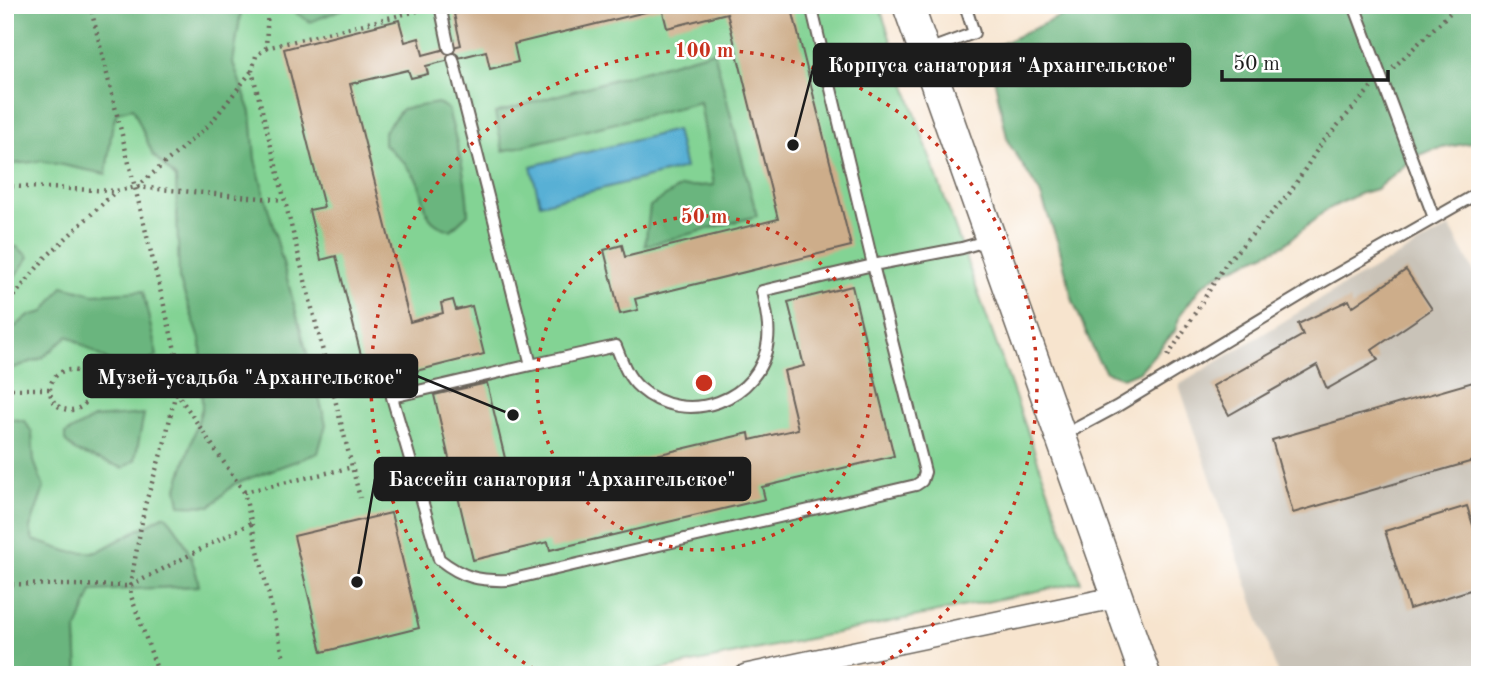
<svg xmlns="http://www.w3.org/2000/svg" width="1485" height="680" font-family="'Old Standard TT',serif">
<rect width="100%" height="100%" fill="#fff"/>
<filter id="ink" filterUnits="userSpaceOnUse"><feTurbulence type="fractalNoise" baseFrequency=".0143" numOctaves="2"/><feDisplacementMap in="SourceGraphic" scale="14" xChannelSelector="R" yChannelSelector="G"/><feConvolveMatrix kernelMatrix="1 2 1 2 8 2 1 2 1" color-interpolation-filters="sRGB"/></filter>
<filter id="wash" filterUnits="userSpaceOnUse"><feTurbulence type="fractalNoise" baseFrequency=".00686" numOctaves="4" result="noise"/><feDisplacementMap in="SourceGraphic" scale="28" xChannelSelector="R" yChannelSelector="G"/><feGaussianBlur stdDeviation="1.57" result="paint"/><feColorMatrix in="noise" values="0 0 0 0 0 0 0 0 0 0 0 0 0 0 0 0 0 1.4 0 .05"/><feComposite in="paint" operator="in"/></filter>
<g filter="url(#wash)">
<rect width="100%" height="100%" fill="#f7e4ce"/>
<path fill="#c9c3b8" d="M1450,227L1480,283V675H1278L1179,385L1327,295Z"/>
<path fill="#83d394" stroke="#507858" stroke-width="2" d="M5,5H879L928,152L1081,582L635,675H5Z"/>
<g fill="#6ab57e" stroke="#43684d" stroke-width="2">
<path d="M5,5H242L233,63L251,112L255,159L326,424L318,453L234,484L211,506L180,505L177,488L202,408L201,342L179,279L176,178L153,155L133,108L117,112L112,128L106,174L42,161L5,165Z"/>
<path d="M296,5H380L348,7L310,22L296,13Z"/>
<path d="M1084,5H1480V135L1469,143L1432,150L1416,156L1376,189L1359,194L1326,210L1284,245L1215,276L1201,287L1180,315L1175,331L1140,371L1123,378L1106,372L1096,356L1073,301L1059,246L1040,193L1008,142L988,50Z"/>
<path d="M714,51L757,216L645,246L650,206L680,187L714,185L700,102L503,151L495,113Z"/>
<path d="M438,103L448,109C457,144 467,177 468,214L451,230C419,223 429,204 417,180C409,166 396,155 384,144V131L402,109Z"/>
<path d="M5,246L17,247L29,257L5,290Z"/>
<path d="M63,286L94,294L143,291L157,356L143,365L110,362L68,336L42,358L5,371V335L28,316L44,312Z"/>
<path d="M144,414L135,460L123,468L76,452L65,441V434L94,418Z"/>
<path d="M5,418L25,421L32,433L34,461L44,488L30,528L33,540L70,552H97L165,515C182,532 195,562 199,586L92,591L76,632L78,675H5Z"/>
</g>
<path fill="#58b0d5" stroke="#3a6678" stroke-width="2" d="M676,130L685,168L540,204L531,166Z"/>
<g id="blocks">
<g fill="#cdad8a">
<path d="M489,5H791L851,246L635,299L638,310L620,314L604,250L622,245L625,257L778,219L727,13L667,28L662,8L514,44L518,62L490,69L486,51L426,66L428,74L411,78L408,70L350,84L410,322L443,313L441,303L453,300L456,310L472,306L484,354L368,383L336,256L321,260L309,210L324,207L284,49L399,20L405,42L419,38L423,55L461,45L454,14Z"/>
<path d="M1406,270L1432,309L1372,350L1378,360L1327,389L1317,365L1229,415L1213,386L1303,335L1298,324L1349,300L1352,307Z"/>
<path d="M852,286L894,456L762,487L765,499L550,550L548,542L473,560L434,395L487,383L515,500L537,495L534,484L749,433L750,440L798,429L784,371L804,366L788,302Z"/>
<path d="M1480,380V459L1293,513L1272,440Z"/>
<path d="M1467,506L1480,548V587L1409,609L1385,531Z"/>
<path d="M391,513L419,628L322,652L294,536Z"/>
</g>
</g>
</g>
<g filter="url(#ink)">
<use href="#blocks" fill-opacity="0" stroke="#69625a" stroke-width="2"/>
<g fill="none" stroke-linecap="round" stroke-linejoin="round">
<defs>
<g id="lane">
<path d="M440,5L449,48"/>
<path d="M811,5L873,265L962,248L989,240"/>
<path d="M1354,5L1434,218"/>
<path d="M925,51L974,33L965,5"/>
<path d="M453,59L531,365L616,346C622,361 627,377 640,388C685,428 762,401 768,340C770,324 765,307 762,291L873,265L925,472L922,481L916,485L509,580C479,581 463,578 439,559L392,397L531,365"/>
<path d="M1062,436L1116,407L1321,283L1480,192"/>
</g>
<path id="street" d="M746,675L1118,597"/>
<path id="secondary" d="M908,5L1145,675"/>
</defs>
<use href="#lane" stroke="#69625a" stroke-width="14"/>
<use href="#street" stroke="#69625a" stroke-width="24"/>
<use href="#secondary" stroke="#69625a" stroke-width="33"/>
<g stroke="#69625a" stroke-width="4.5" stroke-dasharray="2 5" stroke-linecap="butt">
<path d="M90,5L176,354V391L165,441L145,505L130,586L131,596L159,675"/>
<path d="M268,5L266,48L256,56L252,71L360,498"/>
<path d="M266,48L425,9"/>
<path d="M1393,68L1458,5"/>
<path d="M5,186L116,191L136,187L284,200"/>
<path d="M137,187L210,124L251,72"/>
<path d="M5,307L45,258L116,191"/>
<path d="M1168,356L1227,262L1289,194L1321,144L1371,88"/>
<circle cx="70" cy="390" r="20"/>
<path d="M5,389H50"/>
<path d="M90,390L176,391"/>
<path d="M176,392L244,492L284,659"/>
<path d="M244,492L353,467"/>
<path d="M5,584L130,586L251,523"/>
</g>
<use href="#lane" stroke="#fff" stroke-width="10"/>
<use href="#street" stroke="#fff" stroke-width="21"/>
<use href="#secondary" stroke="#fff" stroke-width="30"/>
</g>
</g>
<g fill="none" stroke="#c8321e" stroke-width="3.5" stroke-dasharray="3.5 7">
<circle cx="704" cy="383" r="167"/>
<path d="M543 674A333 333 0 1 1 865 674"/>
</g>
<circle cx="704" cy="383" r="10" fill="#c8321e" stroke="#fff" stroke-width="3.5"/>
<g font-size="21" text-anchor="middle" font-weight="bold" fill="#c8321e" stroke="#fff" stroke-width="5" stroke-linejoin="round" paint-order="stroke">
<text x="704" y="57">100 m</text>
<text x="704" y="223">50 m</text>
</g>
<path fill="none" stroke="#1c1c1c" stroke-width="2.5" d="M793 145L814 65M513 415L417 376M357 582L375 479"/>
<g fill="#1c1c1c" stroke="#fff" stroke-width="2.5">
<circle cx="793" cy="145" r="7"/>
<circle cx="513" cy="415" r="7"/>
<circle cx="357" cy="582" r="7"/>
</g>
<g fill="#1c1c1c" stroke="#1c1c1c" stroke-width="2.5">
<rect x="814" y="44" width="376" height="42" rx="7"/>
<rect x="84" y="355" width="333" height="42" rx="7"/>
<rect x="375" y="458" width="375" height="42" rx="7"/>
</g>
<g font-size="21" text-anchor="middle" font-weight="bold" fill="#fff">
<text x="1002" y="72">Корпуса санатория "Архангельское"</text>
<text x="250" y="384">Музей-усадьба "Архангельское"</text>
<text x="562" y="486">Бассейн санатория "Архангельское"</text>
</g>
<rect width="1485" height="680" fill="none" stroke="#fff" stroke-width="28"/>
<path d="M1222 70v10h166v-10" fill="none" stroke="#1c1c1c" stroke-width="3.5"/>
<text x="1233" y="70" font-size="21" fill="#1c1c1c" stroke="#ffffff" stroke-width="5" paint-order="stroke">50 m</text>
</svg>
